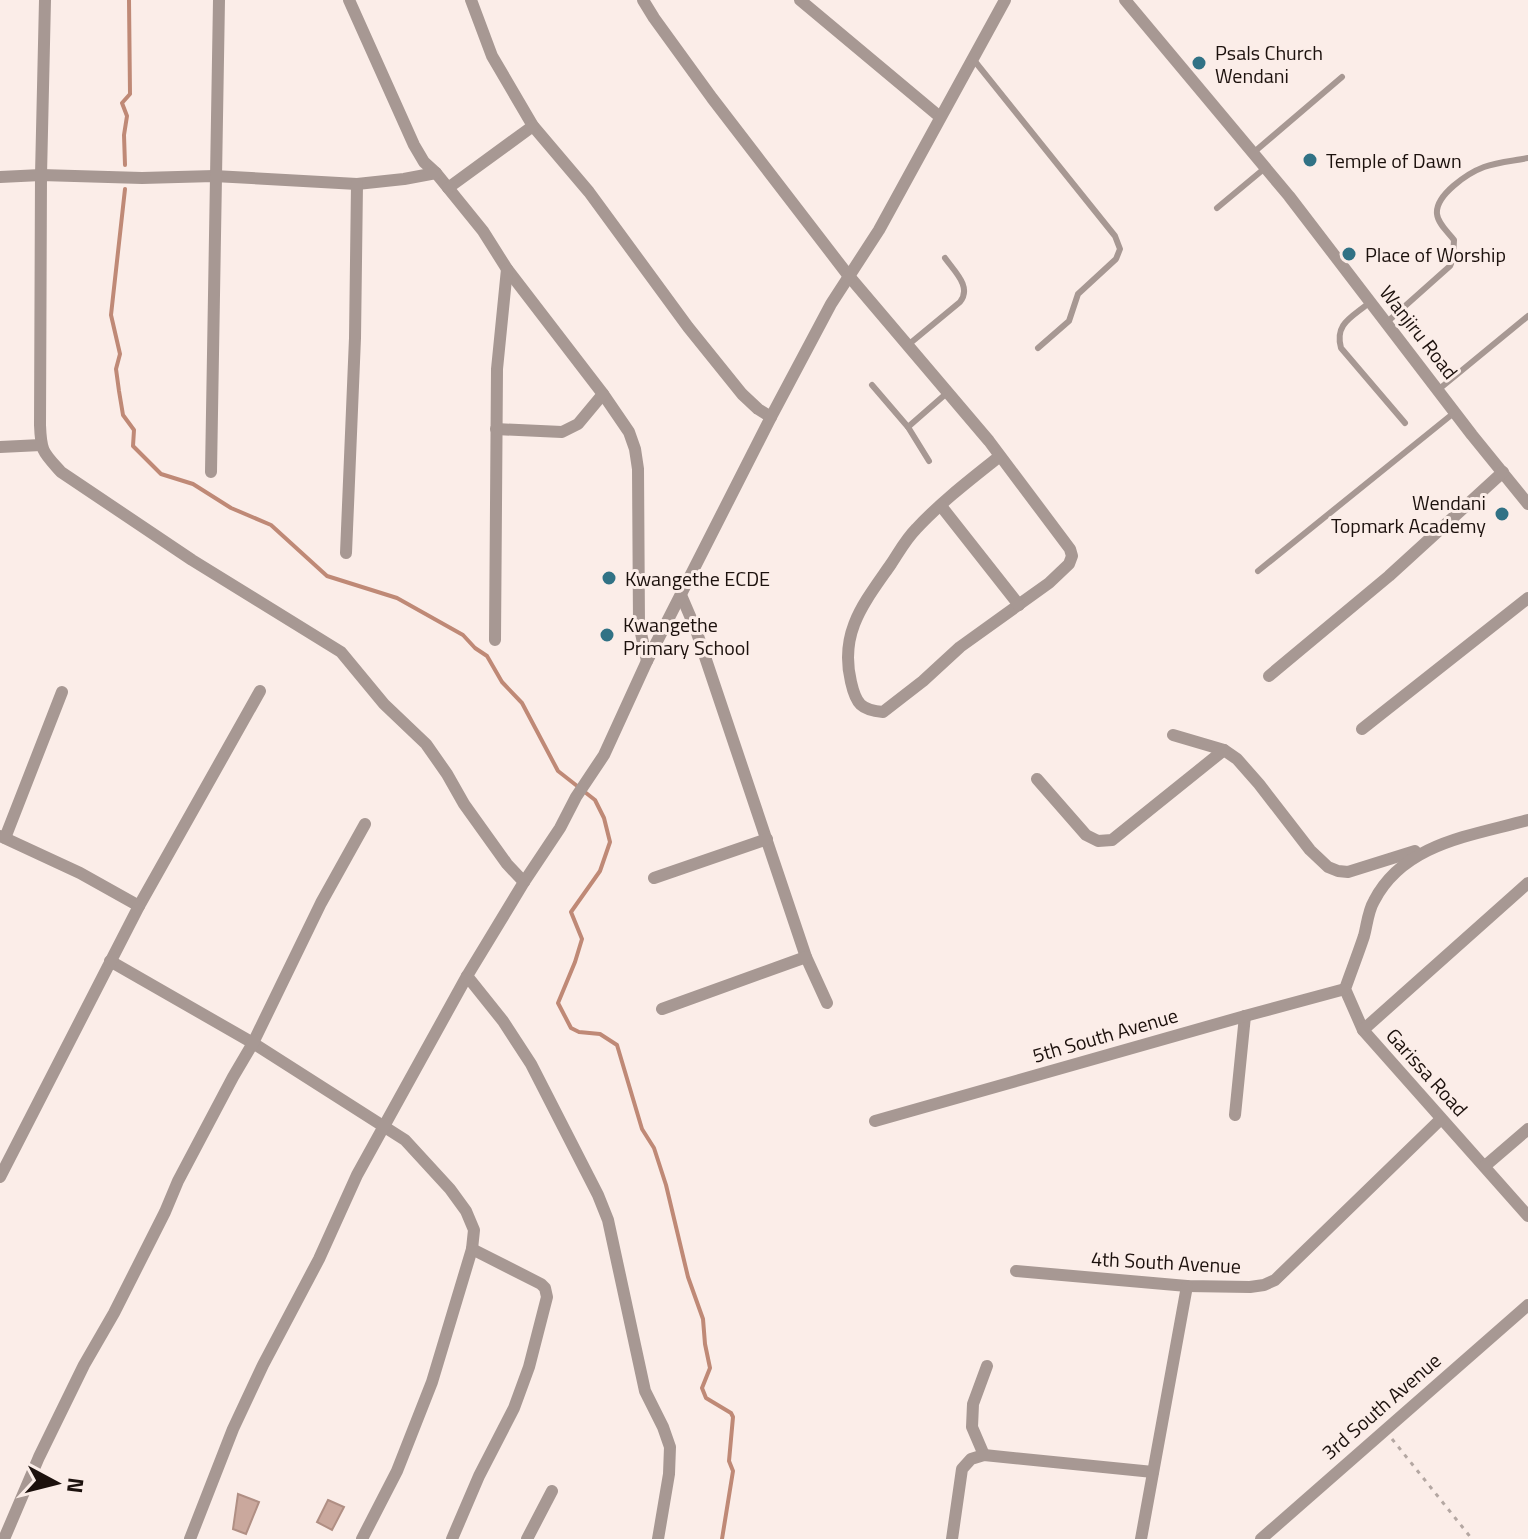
<svg xmlns="http://www.w3.org/2000/svg" width="1528" height="1539" font-family="'Titillium Web',sans-serif">
<rect width="100%" height="100%" fill="#fbede8"/>
<g fill="none" stroke-linecap="round" stroke-linejoin="round">
<g stroke="#bf8976" stroke-width="4">
<path d="M125,165L124,135L127,116L122,103L130,94L129,0"/>
<path d="M125,189L111,315L120,354L116,369L119,391L123,415L134,430L133,446L161,474L193,484L231,508L271,525L327,576L397,598L463,635L475,648L487,656L502,682L522,703L558,771L595,800L604,818L610,842L600,871L571,912L582,939L575,962L558,1003L571,1028L579,1032L600,1034L617,1045L642,1129L654,1148L666,1185L688,1277L703,1319L705,1344L710,1368L702,1388L706,1398L731,1413L733,1417L729,1461L733,1471L722,1539"/>
</g>
</g>
<g fill="#caa89d" stroke="#b08f84" stroke-width="2">
<path d="M238,1494L259,1502L246,1534L233,1529Z"/>
<path d="M328,1500L344,1507L332,1530L317,1522Z"/>
</g>
<g fill="none" stroke-linecap="round" stroke-linejoin="round">
<path stroke="#b4a7a2" stroke-width="3" stroke-dasharray="4 6" stroke-linecap="butt" d="M1392,1439L1472,1539"/>
<g stroke="#a79893" stroke-width="6">
<path d="M973,59L1115,236L1120,249L1116,259L1078,294L1069,321L1038,348"/>
<path d="M1253,153L1342,77"/>
<path d="M1217,208L1265,168"/>
<path d="M1370,302C1353,317 1334,323 1341,348L1405,423"/>
<path d="M1386,323L1450,266L1453,259L1454,240C1449,233 1438,224 1437,214C1435,195 1468,173 1484,167C1498,162 1513,161 1528,158"/>
<path d="M908,345L960,302C972,287 955,272 945,258"/>
<path d="M872,385L908,427L929,461"/>
<path d="M1438,390L1528,316"/>
<path d="M908,427L948,392"/>
<path d="M1258,571L1455,412"/>
</g>
<g stroke="#a79893" stroke-width="12">
<path d="M45,0L41,175L40,425C41,452 43,452 61,472L192,560L341,652L384,704L426,744L447,774L464,804L507,864L524,882"/>
<path d="M349,0L414,145L424,162L436,173L483,231L507,269L603,394L629,432L635,449L638,469L639,624L647,661"/>
<path d="M471,0L492,56L533,126L589,192L688,327L742,394L758,409L771,417"/>
<path d="M643,0L654,18L712,98L848,275L989,441L1070,549L1072,556L1069,564L1049,583L960,647L923,681L883,712C861,710 856,704 851,682C839,632 864,603 891,564C899,552 906,539 916,529C941,502 971,479 1000,456"/>
<path d="M800,0L940,117"/>
<path d="M1125,0L1289,196L1472,435L1528,504"/>
<path d="M0,177L41,175L142,178L214,176L357,184L404,179L436,173"/>
<path d="M448,188L533,126"/>
<path d="M496,429L562,432L578,424L603,394"/>
<path d="M0,447L41,445"/>
<path d="M211,472C213,314 216,157 219,0"/>
<path d="M941,506L1019,605"/>
<path d="M346,553L355,338L357,184"/>
<path d="M681,595L696,630L806,957L827,1003"/>
<path d="M495,640L497,369L507,269"/>
<path d="M1269,676L1389,576L1503,472"/>
<path d="M1362,729L1528,598"/>
<path d="M1173,735L1224,750L1237,759L1259,784L1310,850L1328,867L1338,871L1348,872L1415,851"/>
<path d="M1037,779L1086,835L1098,841L1112,840L1224,750"/>
<path d="M1528,820C1471,836 1404,843 1374,901C1368,911 1367,925 1364,936C1358,954 1351,972 1345,989L1363,1030L1528,1216"/>
<path d="M0,836L80,873L139,906"/>
<path d="M5,838L62,692"/>
<path d="M654,878L767,839"/>
<path d="M110,961L253,1043L405,1140L450,1189L466,1211L474,1230L472,1249L432,1382L397,1471L362,1539"/>
<path d="M467,976L503,1021L531,1064L598,1195L608,1220L645,1391L663,1427L670,1447L669,1474L658,1539"/>
<path d="M662,1009L806,957"/>
<path d="M1363,1030L1528,883"/>
<path d="M1235,1115L1245,1016"/>
<path d="M875,1121L1245,1016L1345,989"/>
<path d="M1485,1166L1528,1129"/>
<path d="M0,1177L139,906L260,691"/>
<path d="M1016,1271L1187,1286L1250,1287L1264,1285L1275,1280L1441,1119"/>
<path d="M984,1455L972,1427L973,1404L987,1366"/>
<path d="M4,1539L39,1457L84,1365L114,1313L165,1212L178,1181L233,1077L253,1043L321,903L365,824"/>
<path d="M190,1539L233,1429L263,1365L319,1259L357,1175L467,976L524,882L560,828L576,797L604,755L647,661L771,417L831,304L879,230L1005,0"/>
<path d="M452,1539L479,1476L514,1408L529,1367L547,1297L545,1288L541,1284L472,1249"/>
<path d="M527,1539L552,1491"/>
<path d="M952,1539L962,1469L971,1459L984,1455L1153,1472"/>
<path d="M1141,1539L1187,1286"/>
<path d="M1261,1539L1528,1305"/>
</g>
</g>
<g fill="#317285" stroke="#fbede8" stroke-width="3">
<circle cx="1199" cy="63" r="8"/>
<circle cx="1310" cy="160" r="8"/>
<circle cx="1349" cy="254" r="8"/>
<circle cx="1502" cy="514" r="8"/>
<circle cx="609" cy="578" r="8"/>
<circle cx="607" cy="635" r="8"/>
</g>
<g text-anchor="middle" dominant-baseline="central" stroke-width="6" stroke-linejoin="round" paint-order="stroke">
<g font-size="20" fill="#1c110d" stroke="#fbede8" text-anchor="start">
<text x="1215" y="52">Psals Church<tspan x="1215" dy="23">Wendani</tspan></text>
<text x="1326" y="160">Temple of Dawn</text>
<text x="1365" y="254">Place of Worship</text>
<text x="1486" y="502" text-anchor="end">Wendani<tspan x="1486" dy="23">Topmark Academy</tspan></text>
<text x="625" y="578">Kwangethe ECDE</text>
<text x="623" y="624">Kwangethe<tspan x="623" dy="23">Primary School</tspan></text>
</g>
<g font-size="20" fill="#1c110d" stroke="#fbede8">
<text transform="translate(1419 332) rotate(52)">Wanjiru Road</text>
<text transform="translate(1105 1035) rotate(-16)">5th South Avenue</text>
<text transform="translate(1427 1072) rotate(48)">Garissa Road</text>
<text transform="translate(1166 1262) rotate(3)">4th South Avenue</text>
<text transform="translate(1381 1406) rotate(-41)">3rd South Avenue</text>
</g>
</g>
<g transform="translate(56 1483) rotate(97)" stroke="#fbede8" stroke-width="6" paint-order="stroke">
<path d="M0-6L14 30L0 20L-14 30Z" fill="#1c110d"/>
<text y="-12" font-size="22" font-weight="bold" text-anchor="middle" fill="#1c110d">N</text>
</g>
</svg>
